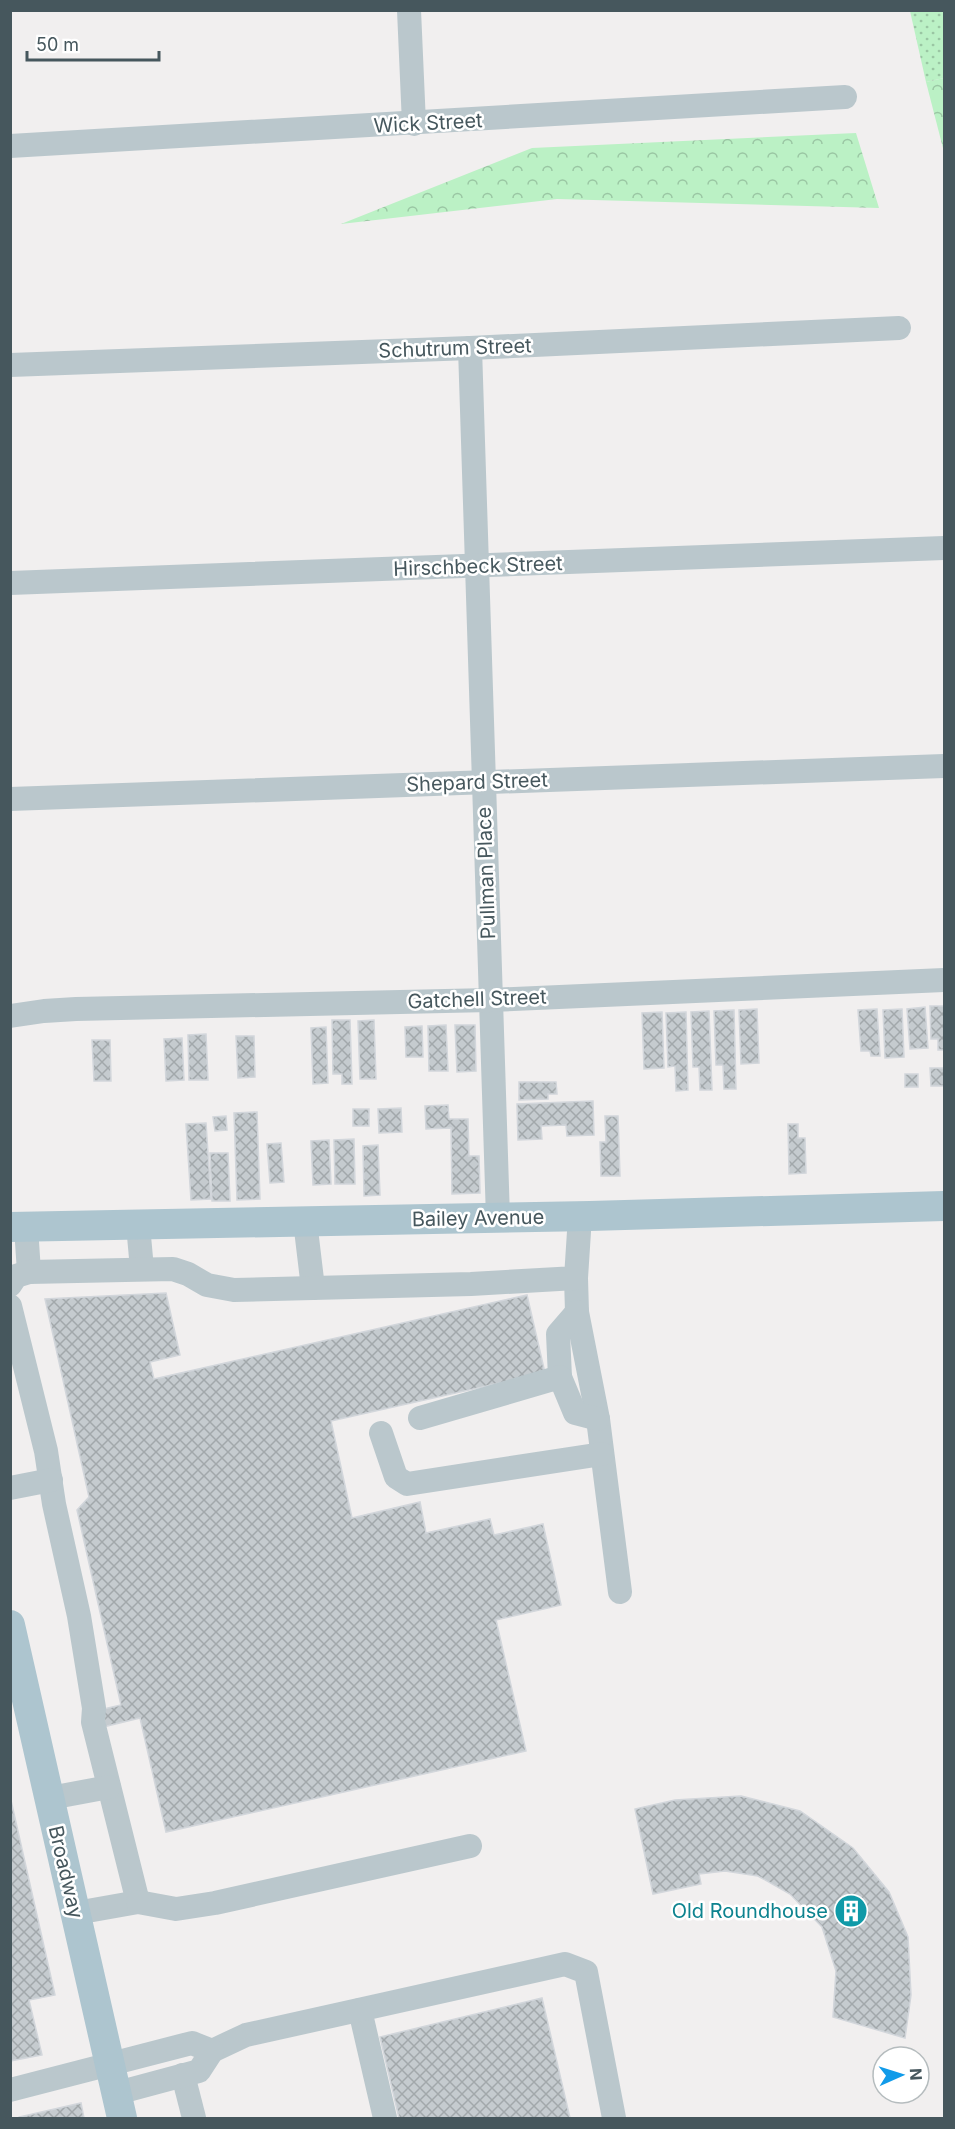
<svg xmlns="http://www.w3.org/2000/svg" width="955" height="2129" font-family="Inter,sans-serif">
<defs>
<pattern id="forest-crowns" width="20" height="18" patternUnits="userSpaceOnUse" patternTransform="scale(1.5)"><rect width="20" height="18" fill="#bbf1c5"/><path d="M2 6a3 3 0 1 1 6 0M12 15a3 3 0 1 1 6 0" fill="none" stroke="#9ac6a3"/></pattern>
<pattern id="park-dots" width="8" height="8" patternUnits="userSpaceOnUse" patternTransform="scale(1.5)"><rect width="8" height="8" fill="#bbf1c5"/><path d="M2 2h.1M6 6h.1" fill="none" stroke="#9ac6a3" stroke-width="1.8" stroke-linecap="round"/></pattern>
<pattern id="building-cross-hatch" width="8" height="8" patternUnits="userSpaceOnUse" patternTransform="scale(1.5)"><rect width="8" height="8" fill="#c5cbcf"/><path d="M0 0l8 8M0 8l8-8" fill="none" stroke="#a2a8ab"/></pattern>
</defs>
<rect width="100%" height="100%" fill="#f1efef"/>
<g fill="url(#forest-crowns)">
<path d="M944,78V152L926,82Z"/>
<path d="M856,133L879,208L557,199L341,224L532,148Z"/>
</g>
<path fill="url(#park-dots)" d="M910,11H944V78L926,82Z"/>
<g fill="url(#building-cross-hatch)" stroke="#d2d6db" stroke-width="1.5">
<path d="M930,1006H944V1050H938V1039H931Z"/>
<path d="M925,1007L928,1048L910,1049L907,1009Z"/>
<path d="M757,1009L759,1063L741,1064L739,1010Z"/>
<path d="M877,1009L880,1056H871L870,1051H861L858,1010Z"/>
<path d="M902,1009L904,1057L885,1058L883,1010Z"/>
<path d="M734,1010L736,1089H724L723,1065H716L714,1011Z"/>
<path d="M709,1011L712,1090H700L699,1067H693L691,1012Z"/>
<path d="M662,1012L664,1068L644,1069L642,1013Z"/>
<path d="M686,1012L688,1090L676,1091L675,1066L668,1067L666,1013Z"/>
<path d="M332,1020H350L352,1084H342V1074H333Z"/>
<path d="M374,1020L376,1079H360L358,1021Z"/>
<path d="M446,1025L448,1071H429L428,1026Z"/>
<path d="M455,1025H475L476,1071L457,1072Z"/>
<path d="M422,1026L423,1057H406L405,1027Z"/>
<path d="M326,1027L328,1083L313,1084L311,1028Z"/>
<path d="M206,1034L208,1080H189L188,1035Z"/>
<path d="M236,1036H254L255,1077L238,1078Z"/>
<path d="M182,1038L184,1080L166,1081L164,1039Z"/>
<path d="M92,1040H110L111,1081H94Z"/>
<path d="M930,1068H944V1086H931Z"/>
<rect x="905" y="1074" width="13" height="13"/>
<path d="M519,1082H556L557,1094H548V1099L519,1100Z"/>
<path d="M593,1101L594,1135L567,1136L566,1125L541,1126L542,1139L518,1140L517,1104Z"/>
<path d="M448,1105L449,1119H468L469,1156H479L480,1193L452,1194L451,1128L426,1129L425,1106Z"/>
<path d="M401,1108L402,1132L379,1133L378,1109Z"/>
<rect x="353" y="1109" width="16" height="17"/>
<path d="M257,1112L260,1199L237,1200L234,1113Z"/>
<path d="M226,1116L227,1130L215,1131L213,1117Z"/>
<path d="M605,1116H618L620,1176H601L600,1142H606Z"/>
<path d="M206,1123L211,1199L191,1200L186,1124Z"/>
<path d="M788,1124H798V1138H805L806,1173L789,1174Z"/>
<path d="M354,1139L355,1184H335L334,1140Z"/>
<path d="M329,1140L331,1184L313,1185L311,1141Z"/>
<path d="M281,1143L284,1182L270,1183L267,1144Z"/>
<path d="M378,1145L380,1195L364,1196L363,1146Z"/>
<path d="M210,1153H228L230,1201H212Z"/>
<path d="M166,1293L180,1355L150,1362L154,1379L527,1295L545,1373L331,1421L352,1518L420,1502L426,1533L490,1519L494,1535L543,1524L561,1605L496,1620L526,1751L166,1832L140,1718L103,1727L99,1710L121,1705L77,1510L89,1497L45,1299Z"/>
<path d="M10,1796L55,1995L29,2000L42,2055L10,2061Z"/>
<path d="M741,1796L800,1811L853,1848L889,1892L908,1937L911,1995L905,2038L833,2017L836,1971L822,1927L790,1894L758,1876L725,1871L699,1874L701,1884L653,1894L635,1809L675,1800Z"/>
<path d="M542,1998L570,2118H399L380,2037Z"/>
<path d="M81,2103L84,2118H19V2117Z"/>
</g>
<g fill="none" stroke-linecap="round" stroke-linejoin="round">
<g stroke="#bac7cc" stroke-width="24">
<path d="M409,10L414,124"/>
<path d="M10,146L845,97"/>
<path d="M470,348L498,1218"/>
<path d="M10,365L470,348L899,328"/>
<path d="M10,583L944,548"/>
<path d="M10,799L944,766"/>
<path d="M10,1016L44,1011L76,1009L490,1000L944,980"/>
<path d="M305,1221L313,1288"/>
<path d="M138,1225L142,1269"/>
<path d="M26,1227L29,1272"/>
<path d="M576,1278L577,1312L598,1419L620,1592"/>
<path d="M10,1285L16,1276L29,1272L173,1269L188,1274L207,1285L234,1290L471,1284L576,1278L580,1216"/>
<path d="M10,1306L46,1451L54,1504L79,1616L94,1708L93,1722L138,1902L76,1913"/>
<path d="M560,1377L558,1334L577,1312"/>
<path d="M420,1418L560,1377L575,1413L598,1419"/>
<path d="M381,1433L396,1477L407,1484L602,1454"/>
<path d="M10,1488L51,1480"/>
<path d="M50,1798L109,1787"/>
<path d="M138,1902L176,1909L215,1903L470,1846"/>
<path d="M360,2010L385,2118"/>
<path d="M212,2051L246,2035L565,1964L586,1972L614,2118"/>
<path d="M183,2075L194,2118"/>
<path d="M10,2090L192,2043L212,2051L199,2071L117,2093"/>
</g>
<g stroke="#adc5cf" stroke-width="30">
<path d="M10,1227L590,1216L944,1206"/>
<path d="M10,1625L122,2118"/>
</g>
</g>
<defs>
<symbol id="building-disc" viewBox="-11 -11 22 22"><circle r="9.5" fill="#0f9aa8" stroke="#fff"/><path d="M-4-6H4V6H1V3H-1V6H-4ZM-2.5-4.3h1.7v1.8h-1.7ZM.8-4.3h1.7v1.8H.8ZM-2.5-1h1.7V.8h-1.7ZM.8-1h1.7V.8H.8Z" fill="#fff"/></symbol>
</defs>
<g fill-rule="evenodd">
<use href="#building-disc" x="832" y="1892" width="38" height="38"/>
</g>
<g text-anchor="middle" dominant-baseline="central" stroke-width="5" stroke-linejoin="round" paint-order="stroke">
<g font-size="20" fill="#46575d" stroke="#fff">
<text transform="translate(428 123) rotate(-3)">Wick Street</text>
<text transform="translate(455 348) rotate(-2)">Schutrum Street</text>
<text transform="translate(478 566) rotate(-2)">Hirschbeck Street</text>
<text transform="translate(477 782) rotate(-2)">Shepard Street</text>
<text transform="translate(486 873) rotate(-92)">Pullman Place</text>
<text transform="translate(477 999) rotate(-2)">Gatchell Street</text>
<text transform="translate(478 1218) rotate(-1)">Bailey Avenue</text>
<text transform="translate(66 1872) rotate(77)">Broadway</text>
</g>
<g font-size="20" fill="#0d838f" stroke="#fff" text-anchor="end">
<text x="828" y="1911">Old Roundhouse</text>
</g>
</g>
<rect width="955" height="2129" fill="none" stroke="#46575d" stroke-width="24"/>
<g transform="translate(901 2075) rotate(87)"><circle r="28" fill="#ffffff" stroke="#b5bcbe" stroke-width="1.5"/>
<path d="M0-4.5L10 22L0 15L-10 22Z" fill="#119be9"/>
<text y="-9" font-size="16" font-weight="bold" text-anchor="middle" fill="#46575d">N</text>
</g>
<path d="M27 51v9h132v-9" fill="none" stroke="#46575d" stroke-width="3"/>
<text x="36" y="51" font-size="18" fill="#46575d" stroke="#ffffff" stroke-width="4.5" paint-order="stroke">50 m</text>
</svg>
